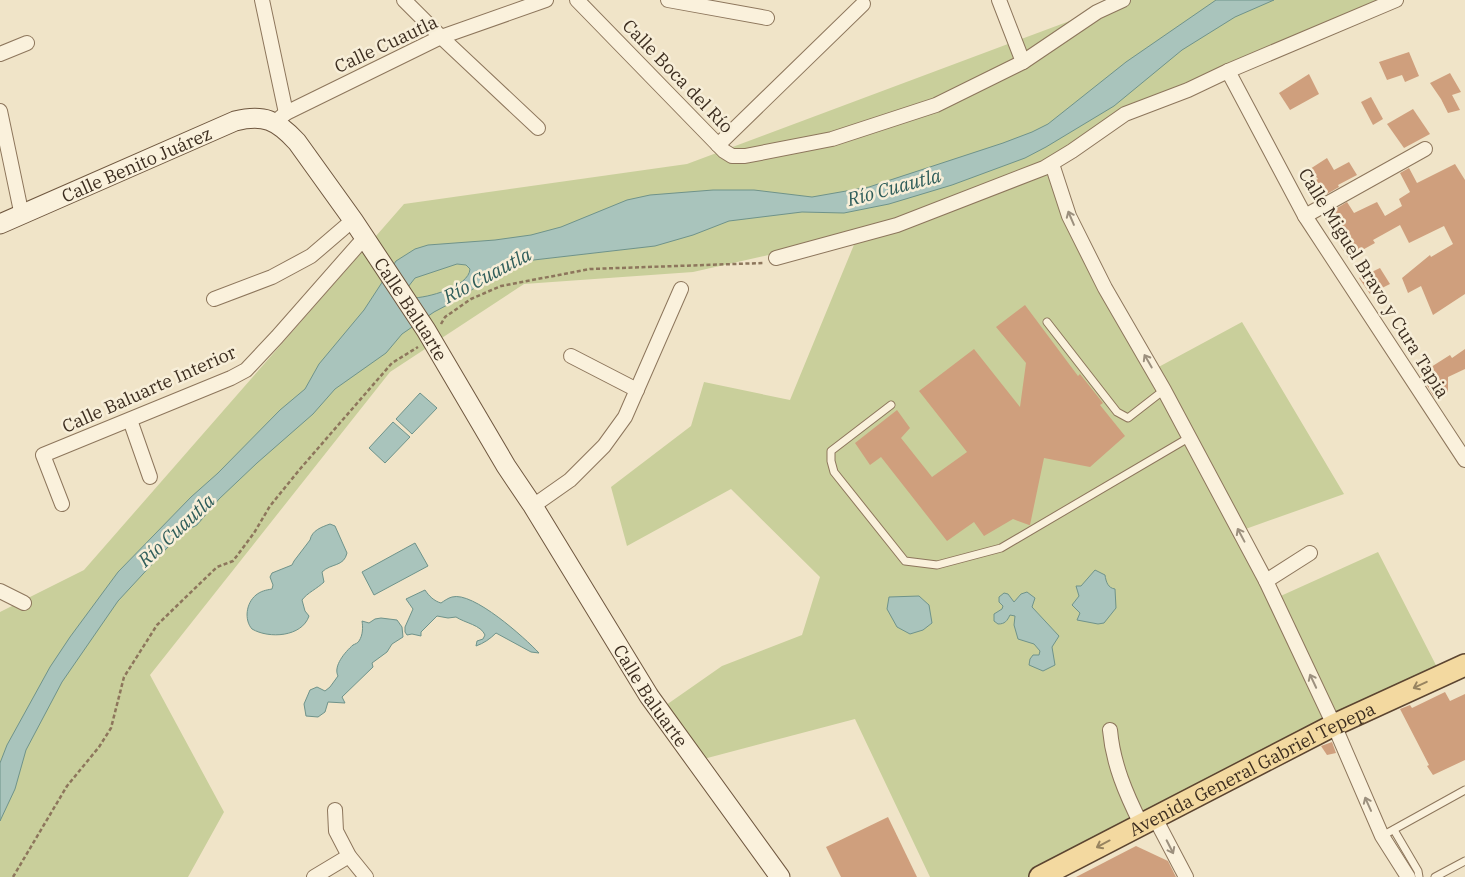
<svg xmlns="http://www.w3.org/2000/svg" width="1465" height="877" font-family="'IBM Plex Serif',serif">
<rect width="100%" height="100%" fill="#f0e4c8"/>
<path fill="#c9cf9b" d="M1126,0H1391L1150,104L1044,168L1153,370L1242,322L1344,494L1240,531L1274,599L1378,552L1441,675L1043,877H930L855,719L696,761L659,710L722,666L802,635L820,577L731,489L627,546L611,487L691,426L704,382L790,400L858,235L693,272L524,284L390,372L150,675L224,812L188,877H0V612L84,570L404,204L687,164Z"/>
<g fill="#a9c4bc" stroke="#6f938a" fill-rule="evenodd">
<path d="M1216,0H1274L1235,17L1182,50L1114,106L1046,147L1025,158L952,185L889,204L844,213L802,212L729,221L693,235L655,246L525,261L506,268L451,303L434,312L402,334L386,353L335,389L313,414L257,463L219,499L197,525L180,534L118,601L62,682L26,750L15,789L0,821V763L7,745L50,667L70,637L118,572L191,497L218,473L280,410L305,389L319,364L364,310L396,261L415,249L428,245L495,240L531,235L561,227L627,200L650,195L713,190H754L812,197L869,187L1003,143L1032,132L1048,124L1126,62ZM457,264L466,265L470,269C469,287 427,298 412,298L408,287L415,278Z"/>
<path d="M420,393L437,408L412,434L396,419Z"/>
<path d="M393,422L410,437L385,463L369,448Z"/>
<path d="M330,524L335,526L347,553C344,567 331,563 322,572L324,582C318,588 307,593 302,600L305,611L309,616C302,637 269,639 252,629C244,620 246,603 256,595C261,591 266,590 272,589L273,585L270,577L272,573L292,565L294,561L310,540C312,530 322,527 330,524Z"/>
<path d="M415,543L428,566L374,595L362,572Z"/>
<path d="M1095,570L1105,575C1106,582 1108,588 1115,589L1116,608L1104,623L1098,624L1077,620L1080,613L1072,605L1079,596L1076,586H1081Z"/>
<path d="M425,590C429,596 434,601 441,603C444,601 448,598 452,597C473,591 525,638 539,653L531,652L496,633C490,639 484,643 476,646L477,641L483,639L485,635C481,625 465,623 456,617L448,618L437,616L421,632V636L412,634L407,635L405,632V627L413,609L406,599Z"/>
<path d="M1027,592L1035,598L1032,607L1059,636L1052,647L1055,665L1043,671L1029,665L1030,659L1033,655H1039L1040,651L1034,644L1018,639L1014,625L1015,616L1010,615C1007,621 1005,624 998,624L994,621V614L1002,609L1003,606L999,602V597L1004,593L1008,594L1014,602L1021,594Z"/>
<path d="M919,596L929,605L932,623L923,630L910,634L897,627L887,609L889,597Z"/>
<path d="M381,618L397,620L402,627L403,637L392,644L387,652L372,663L373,667L342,697L345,703L328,702L325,712L318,717L306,716L304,704L310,690L317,687L325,691L330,687L338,676C333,666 345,652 353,645C355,644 358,643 359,641C363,635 363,627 362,621L369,623L375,619Z"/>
</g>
<g fill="#cf9f7d">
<path d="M1409,52L1419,76L1405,82L1402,75L1387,80L1379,62Z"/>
<path d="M1450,73L1461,92L1452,95L1460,110L1448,113L1441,99L1430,83Z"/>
<path d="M1309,74L1319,94L1290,110L1279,93Z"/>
<path d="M1371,97L1383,119L1373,125L1361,102Z"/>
<path d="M1413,109L1430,134L1404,148L1387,124Z"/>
<path d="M1327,158L1334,170L1349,162L1357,175L1338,185L1339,187L1327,194L1316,180L1318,179L1310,169Z"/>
<path d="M1455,164L1465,180V294L1433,315L1421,286L1408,293L1402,278L1430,255L1431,257L1453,244L1444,226L1409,243L1400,225L1373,240L1375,243L1348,258L1324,216L1347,202L1354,213L1377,202L1385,216L1402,206L1399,199L1410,192L1400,173L1409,168L1417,183Z"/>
<path d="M1380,268L1390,284L1370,294L1359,278Z"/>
<path d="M1025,305L1078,376L1080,374L1103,403L1100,405L1125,436L1090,467L1044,458L1030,525H1029L1013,519L984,536L974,522L947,541L881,457L870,465L855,443L897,410L910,428L901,438L932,477L967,452L919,391L974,349L1020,407L1026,363L996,327Z"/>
<path d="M1465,349V369L1448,377V392L1434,397L1420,374L1450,355L1452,358Z"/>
<path d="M1445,692L1450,701L1465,694V760L1433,775L1427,766L1429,765L1400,709L1410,705L1412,708Z"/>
<path d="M1332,742L1336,753L1327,755L1321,746Z"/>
<path d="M888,817L917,877H841L826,847Z"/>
<path d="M1136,846L1168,861L1176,877H1076Z"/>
</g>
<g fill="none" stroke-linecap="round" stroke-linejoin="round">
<defs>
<g id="lane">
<path d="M1047,322L1117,412L1128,418L1164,390"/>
<path d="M891,405L831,451V461L834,472L905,561L937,565L1001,548L1190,437"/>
<path d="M1394,830L1418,871L1419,877"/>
<path d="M1382,836L1465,790"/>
<path d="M1435,877L1465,861"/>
</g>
<g id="street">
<path d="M262,0L286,113"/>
<path d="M404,0L441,37L538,128"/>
<path d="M577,0L724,151L732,156H745L832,139L936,105L1023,62L1097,12L1123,0"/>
<path d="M668,0L767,18"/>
<path d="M999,0L1023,62"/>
<path d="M0,54L27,43"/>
<path d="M1228,71L1305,216L1465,460"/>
<path d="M0,111L22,216"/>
<path d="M275,122L286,113L441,37L546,0"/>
<path d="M718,145L863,4"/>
<path d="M1052,164L1069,216L1105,288L1164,390L1266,581L1334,725L1382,836L1408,877"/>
<path d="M1305,216L1425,149"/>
<path d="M776,258L897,225L1044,168L1072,151L1125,114L1188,90L1228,71L1396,0"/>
<path d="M214,299L272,277L311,256L353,220"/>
<path d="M571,356L637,390"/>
<path d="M130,420L150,477"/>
<path d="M62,504L43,455L231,378L246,370L277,337L365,237"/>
<path d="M533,506L570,480L604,446L625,417L681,289"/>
<path d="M1266,581L1310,553"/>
<path d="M0,591L24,603"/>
<path d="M1110,730C1113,764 1126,794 1141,824"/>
<path d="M335,810L336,831L349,856L366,877"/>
<path d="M1155,818L1186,877"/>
<path d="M314,877L349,856"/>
</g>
<g id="secondary">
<path id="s1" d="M0,224L235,121C264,114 277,120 297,142L353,220L426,330L506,466L533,506L649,696L780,877"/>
</g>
<g id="primary">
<path id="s2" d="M1040,877L1334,725L1465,665"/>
</g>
</defs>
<use href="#lane" stroke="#8d765c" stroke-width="9"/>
<use href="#street" stroke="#8d765c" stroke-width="16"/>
<use href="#secondary" stroke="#6f573f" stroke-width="21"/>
<use href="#primary" stroke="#5b4430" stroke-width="24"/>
<g stroke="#8d765c" stroke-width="2.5" stroke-dasharray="4 2.5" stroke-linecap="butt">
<path d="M441,324L445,317L471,299L501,286L590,269L763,263"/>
<path d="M13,877L67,786L99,747L111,728L124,677L157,625L217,567L233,561L254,533L270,506L300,469L392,363L418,347"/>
</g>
<use href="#lane" stroke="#faf1dc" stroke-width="7"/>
<use href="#street" stroke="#faf1dc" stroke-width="14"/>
<use href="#secondary" stroke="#faf1dc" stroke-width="19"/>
<use href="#primary" stroke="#f3d9a0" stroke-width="21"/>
</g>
<defs><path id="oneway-shaft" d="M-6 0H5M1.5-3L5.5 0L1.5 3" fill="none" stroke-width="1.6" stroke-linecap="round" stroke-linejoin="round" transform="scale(1.25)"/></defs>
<g stroke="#9c907e">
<use href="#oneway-shaft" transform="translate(1071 218) rotate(-113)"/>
<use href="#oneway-shaft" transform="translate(1148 361) rotate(-120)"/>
<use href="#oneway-shaft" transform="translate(1241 535) rotate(-118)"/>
<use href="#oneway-shaft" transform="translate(1313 681) rotate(-115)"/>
<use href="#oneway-shaft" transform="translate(1368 804) rotate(-114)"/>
<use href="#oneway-shaft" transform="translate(1170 847) rotate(63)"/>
</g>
<g stroke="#988460">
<use href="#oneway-shaft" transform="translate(1420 685) rotate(155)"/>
<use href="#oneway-shaft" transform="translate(1103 844) rotate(152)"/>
</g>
<g text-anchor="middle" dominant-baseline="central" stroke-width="5" stroke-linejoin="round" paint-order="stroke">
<g font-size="18" fill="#3d2e20" stroke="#f7eed8">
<text transform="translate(386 44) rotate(-25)">Calle Cuautla</text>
<text transform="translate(678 76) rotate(46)">Calle Boca del Río</text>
<text stroke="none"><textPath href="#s1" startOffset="149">Calle Benito Juárez</textPath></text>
<text transform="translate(1374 283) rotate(58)">Calle Miguel Bravo y Cura Tapia</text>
<text stroke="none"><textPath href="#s1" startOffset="529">Calle Baluarte</textPath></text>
<text transform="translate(149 389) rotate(-24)">Calle Baluarte Interior</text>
<text stroke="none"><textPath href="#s1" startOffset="984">Calle Baluarte</textPath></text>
<text stroke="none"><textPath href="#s2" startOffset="238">Avenida General Gabriel Tepepa</textPath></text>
</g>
<g font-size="19" font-style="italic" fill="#2f5d5a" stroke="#f7eed8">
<text transform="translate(894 187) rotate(-15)">Río Cuautla</text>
<text transform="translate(487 275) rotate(-28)">Río Cuautla</text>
<text transform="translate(176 530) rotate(-43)">Río Cuautla</text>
</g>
</g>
</svg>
